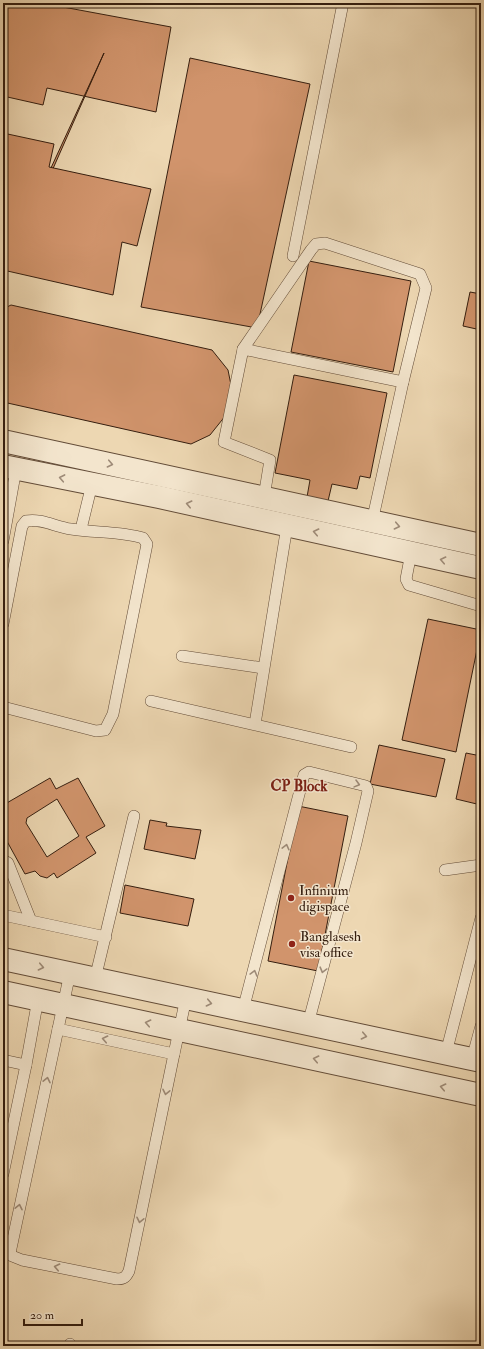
<svg xmlns="http://www.w3.org/2000/svg" width="484" height="1349" font-family="'IM FELL Double Pica',serif">
<rect width="100%" height="100%" fill="#edd7b2"/>
<filter id="stains"><feTurbulence type="fractalNoise" baseFrequency=".005" numOctaves="4"/><feColorMatrix values="0 0 0 0 .2 0 0 0 0 .09 0 0 0 0 .02 0 0 0 .5 -.17"/></filter>
<radialGradient id="worn" r=".72"><stop offset=".6" stop-color="#630" stop-opacity="0"/><stop offset="1" stop-color="#630" stop-opacity=".3"/></radialGradient>
<g fill="#d1946c" stroke="#351e0f" fill-rule="evenodd">
<path d="M3,3H64L63,7L171,27L156,112L47,88L43,105L3,96Z"/>
<path d="M104,53L3,282V272Z"/>
<path d="M190,58L310,84L257,328L141,307Z"/>
<path d="M3,133L54,144L49,167L151,189L137,246L122,242L113,295L3,270Z"/>
<path d="M309,261L411,281L393,372L291,352Z"/>
<path d="M470,292L481,294V330L463,326Z"/>
<path d="M11,305L212,350L228,370L233,395L226,415L210,435L191,444L3,402V309Z"/>
<path d="M294,375L387,393L370,478L360,476L357,489L332,484L328,501L307,497L310,480L275,473Z"/>
<path d="M428,619L481,630L456,752L402,740Z"/>
<path d="M379,745L445,759L436,797L370,784Z"/>
<path d="M466,753L481,756V805L456,799Z"/>
<path d="M50,778L56,789L78,778L105,826L86,837L96,853L57,878L54,873L47,878L40,876L35,871L25,874L3,834L5,830H3V804H5ZM57,799L79,836L47,857L26,823L27,818Z"/>
<path d="M298,806L348,816L318,971L268,961Z"/>
<path d="M150,820L167,823L166,826L201,830L195,859L144,849Z"/>
<path d="M125,885L194,899L188,926L120,913Z"/>
</g>
<g fill="none" stroke-linecap="round" stroke-linejoin="round">
<defs>
<g id="service">
<path d="M293,256L343,3"/>
<path d="M243,349L311,250L316,244L325,243L420,274L426,288L403,382"/>
<path d="M264,497L270,460L224,442L243,349L403,382L372,522"/>
<path d="M81,529L92,484"/>
<path d="M3,541L16,469"/>
<path d="M411,553L406,579L409,585L481,606"/>
<path d="M3,624L22,526L26,521C41,518 56,527 71,529C95,533 120,531 143,538L147,544L113,714L105,730L96,731L3,707"/>
<path d="M182,656L263,668"/>
<path d="M151,701L351,747"/>
<path d="M255,724L287,526"/>
<path d="M3,860L8,863L31,921"/>
<path d="M445,870L481,865"/>
<path d="M3,915L106,937"/>
<path d="M70,973L58,1029L174,1054L186,998"/>
<path d="M95,979L134,816"/>
<path d="M243,1010L304,775L309,772L366,786L368,791L356,843L308,1024"/>
<path d="M58,1029L10,1253L12,1256L22,1260L117,1279C124,1279 126,1277 129,1271L174,1054"/>
<path d="M446,1053L481,918"/>
<path d="M472,1059L481,1026"/>
<path d="M3,1060L26,1065L38,999"/>
<path d="M3,1174L26,1065"/>
<path d="M69,1346L70,1344"/>
</g>
<g id="tertiary">
<path d="M3,441L481,545"/>
<path d="M3,466L159,497L481,568"/>
<path d="M3,959L481,1061"/>
<path d="M3,992L481,1095"/>
</g>
</defs>
<use href="#service" stroke="#634c38" stroke-width="12"/>
<use href="#tertiary" stroke="#634c38" stroke-width="24"/>
<use href="#service" stroke="#f3e5cd" stroke-width="11"/>
<use href="#tertiary" stroke="#f3e5cd" stroke-width="22"/>
</g>
<defs><path id="oneway-chevron" d="M-2-3.5L2.5 0L-2 3.5" fill="none" stroke-width="1.6" stroke-linecap="round" stroke-linejoin="round"/></defs>
<g stroke="#9e8b78">
<use href="#oneway-chevron" transform="translate(110 464) rotate(12)"/>
<use href="#oneway-chevron" transform="translate(62 478) rotate(-169)"/>
<use href="#oneway-chevron" transform="translate(189 504) rotate(-167)"/>
<use href="#oneway-chevron" transform="translate(397 526) rotate(12)"/>
<use href="#oneway-chevron" transform="translate(316 532) rotate(-168)"/>
<use href="#oneway-chevron" transform="translate(443 560) rotate(-168)"/>
<use href="#oneway-chevron" transform="translate(357 784) rotate(15)"/>
<use href="#oneway-chevron" transform="translate(286 847) rotate(-76)"/>
<use href="#oneway-chevron" transform="translate(41 967) rotate(12)"/>
<use href="#oneway-chevron" transform="translate(323 970) rotate(105)"/>
<use href="#oneway-chevron" transform="translate(254 973) rotate(-75)"/>
<use href="#oneway-chevron" transform="translate(209 1003) rotate(12)"/>
<use href="#oneway-chevron" transform="translate(148 1023) rotate(-168)"/>
<use href="#oneway-chevron" transform="translate(364 1036) rotate(12)"/>
<use href="#oneway-chevron" transform="translate(105 1039) rotate(-168)"/>
<use href="#oneway-chevron" transform="translate(316 1059) rotate(-168)"/>
<use href="#oneway-chevron" transform="translate(47 1080) rotate(-78)"/>
<use href="#oneway-chevron" transform="translate(443 1087) rotate(-168)"/>
<use href="#oneway-chevron" transform="translate(166 1092) rotate(102)"/>
<use href="#oneway-chevron" transform="translate(19 1207) rotate(-78)"/>
<use href="#oneway-chevron" transform="translate(140 1220) rotate(102)"/>
<use href="#oneway-chevron" transform="translate(57 1267) rotate(-168)"/>
</g>
<g fill="#8f2418" stroke="#f3e5cd" stroke-width="1.5">
<circle cx="291" cy="898" r="4"/>
<circle cx="292" cy="944" r="4"/>
</g>
<g text-anchor="middle" dominant-baseline="central" stroke-width="3" stroke-linejoin="round" paint-order="stroke">
<g font-size="14" fill="#351e0f" stroke="#f3e5cd" text-anchor="start">
<text x="299" y="890">Infinium<tspan x="299" dy="16">digispace</tspan></text>
<text x="300" y="936">Banglasesh<tspan x="300" dy="16">visa office</tspan></text>
</g>
<g font-size="15" font-weight="bold" fill="#7a1f14" stroke="#f3e5cd">
<text x="299" y="786">CP Block</text>
</g>
</g>
<rect width="484" height="1349" fill="none" stroke="#edd7b2" stroke-width="16"/>
<rect x="4" y="4" width="476" height="1341" fill="none" stroke="#351e0f" stroke-width="2"/>
<rect x="8" y="8" width="468" height="1333" fill="none" stroke="#351e0f"/>
<path d="M24 1319v6h58v-6" fill="none" stroke="#351e0f" stroke-width="2"/>
<text x="30" y="1319" font-size="12" fill="#351e0f" stroke="#f3e5cd" stroke-width="3" paint-order="stroke">20 m</text>
<rect width="100%" height="100%" filter="url(#stains)"/>
<rect width="100%" height="100%" fill="url(#worn)"/>
</svg>
